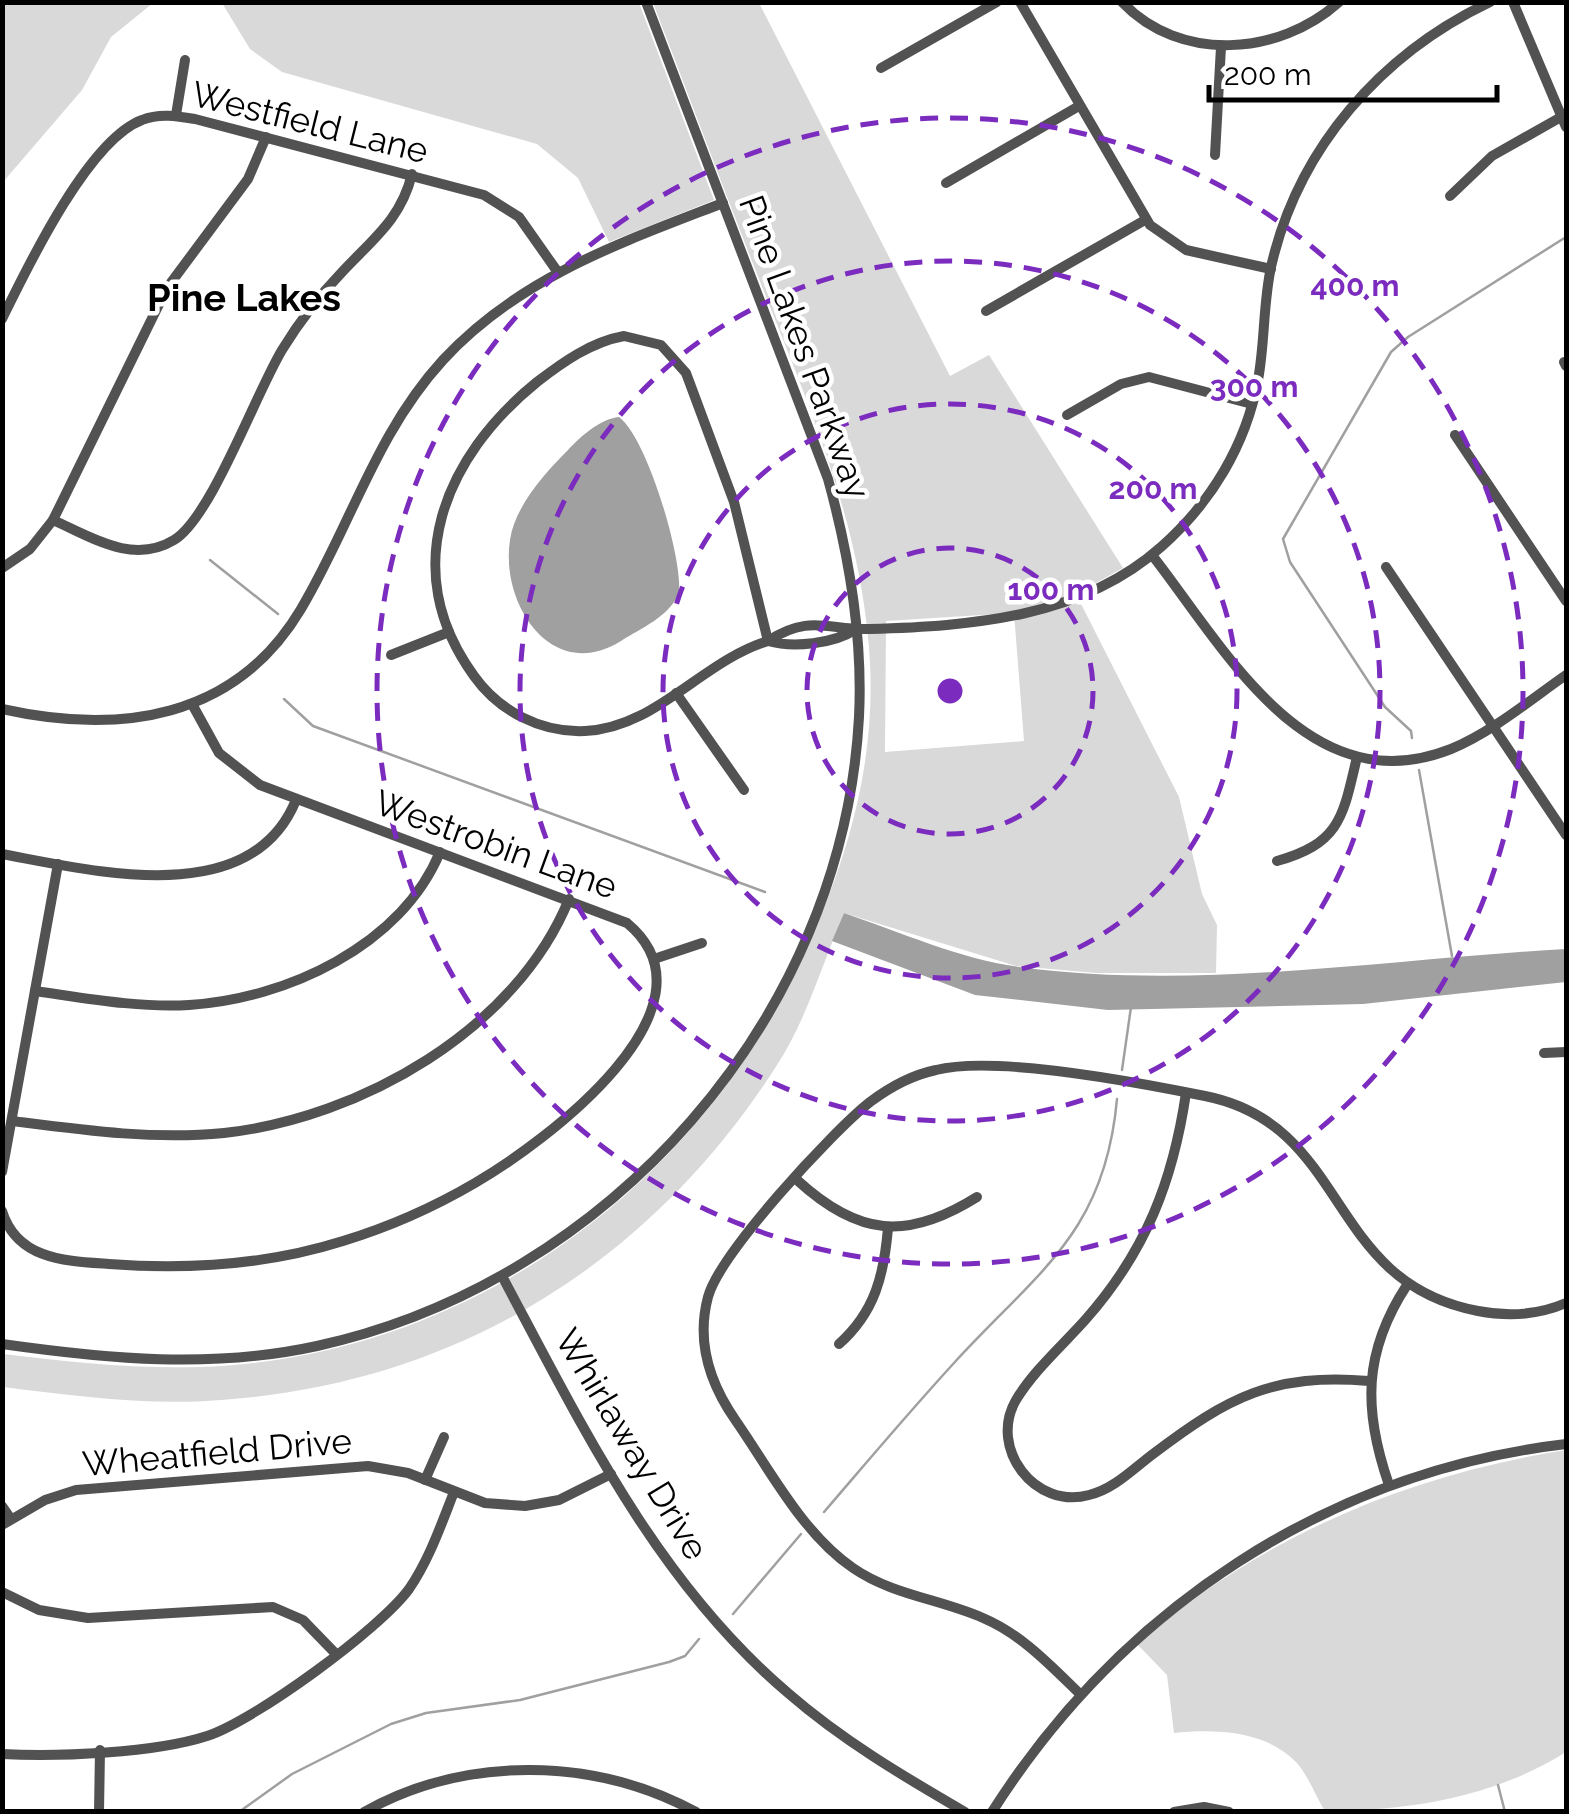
<svg xmlns="http://www.w3.org/2000/svg" width="1569" height="1814" font-family="Raleway,sans-serif">
<rect width="100%" height="100%" fill="#fff"/>
<g fill="#d9d9d9" fill-rule="evenodd">
<path d="M3,2L153,3L111,37L82,90L3,182Z"/>
<path d="M222,3H639L714,200L609,242L578,178L537,144L282,72L250,49Z"/>
<path d="M653,3H759L950,376L989,355L1123,568L1076,594L1179,797L1202,894L1217,925L1216,973H1096L1016,966L844,913C822,964 807,1019 777,1065C651,1263 456,1384 221,1400C149,1406 75,1396 3,1387V1354C68,1362 134,1369 200,1367C464,1358 696,1191 804,954C849,857 878,756 869,648C859,520 809,406 763,289C725,194 690,98 653,3ZM1014,613L1024,741L885,752L886,621Z"/>
<path d="M1566,1450V1752C1494,1797 1410,1811 1325,1811C1316,1797 1308,1775 1296,1762C1265,1730 1214,1729 1174,1733L1167,1675L1137,1644C1263,1536 1404,1476 1566,1450Z"/>
</g>
<g fill="#a0a0a0">
<path d="M619,417C647,437 683,559 679,593C669,617 641,628 621,641C552,684 500,604 510,540C515,506 545,473 568,450C581,436 600,419 619,417Z"/>
<path d="M844,913C900,932 960,959 1019,967C1199,991 1386,959 1566,949V982L1363,1004L1108,1010L975,995L832,941Z"/>
</g>
<g fill="none" stroke-linecap="round" stroke-linejoin="round">
<g stroke="#a0a0a0" stroke-width="2.5">
<path d="M210,560L278,614"/>
<path d="M284,699L313,726L765,892"/>
<path d="M1412,738L1411,731L1385,707L1290,562L1283,539L1391,352L1408,337L1566,237"/>
<path d="M1419,770L1452,956"/>
<path d="M1122,1070L1131,1007"/>
<path d="M824,1512C867,1462 909,1412 954,1363C1037,1272 1105,1234 1117,1099"/>
<path d="M733,1614L801,1534"/>
<path d="M1498,1785L1505,1812"/>
<path d="M239,1812L292,1774L391,1724L426,1713L520,1700L669,1662L685,1656L699,1639"/>
</g>
<g stroke="#525252" stroke-width="10">
<path d="M1020,2L1150,225L1186,250L1271,269"/>
<path d="M1122,2C1180,63 1279,56 1339,2"/>
<path d="M1513,2L1566,127"/>
<path d="M881,68L997,2"/>
<path d="M176,115L185,60"/>
<path d="M1215,155L1221,47"/>
<path d="M946,183L1079,106"/>
<path d="M1450,196L1492,156L1561,117"/>
<path d="M986,311L1145,220"/>
<path d="M2,319C27,268 88,140 142,120C159,113 177,116 195,119L484,195L519,217L557,271"/>
<path d="M624,336L661,345L686,373L734,502L768,641C702,661 656,728 585,731C541,733 499,711 474,676C397,570 444,457 537,382C563,362 591,342 624,336Z"/>
<path d="M1564,362L1566,366"/>
<path d="M1067,415L1121,384L1149,377L1252,404"/>
<path d="M1455,435L1566,601"/>
<path d="M53,520C91,537 133,565 174,540C211,518 256,393 282,350C299,322 320,295 343,271C373,239 401,219 412,174"/>
<path d="M1152,555C1224,647 1308,806 1451,749C1492,732 1530,700 1566,675"/>
<path d="M1386,567L1566,835"/>
<path d="M2,568L30,549L53,520L167,288L248,179L266,137"/>
<path d="M856,629C834,644 793,648 768,641C809,614 828,630 869,629C972,626 1081,618 1161,547C1211,503 1246,445 1258,380C1265,342 1263,304 1271,267C1298,148 1381,54 1490,2"/>
<path d="M391,655L449,632"/>
<path d="M676,693L744,790"/>
<path d="M2,709C119,735 235,720 301,609C351,525 376,433 443,360C520,277 620,243 723,203"/>
<path d="M2,854C95,871 251,911 296,800"/>
<path d="M1277,861C1341,843 1343,816 1357,757"/>
<path d="M654,959L702,943"/>
<path d="M35,991C85,998 138,1008 189,1005C286,999 401,946 440,852"/>
<path d="M1544,1053L1566,1052"/>
<path d="M1186,1093C1173,1181 1146,1251 1086,1319C1064,1344 1034,1370 1016,1400C988,1448 1035,1510 1089,1495C1114,1489 1133,1469 1153,1454C1228,1397 1273,1373 1369,1381"/>
<path d="M12,1121C82,1130 153,1140 224,1133C360,1118 516,1030 569,899"/>
<path d="M2,1172L58,864"/>
<path d="M797,1180C858,1236 907,1241 977,1197"/>
<path d="M2,1211C17,1260 66,1261 109,1264C188,1270 267,1265 343,1241C389,1227 434,1207 475,1183C544,1143 728,1007 627,923L260,785L219,753L192,704"/>
<path d="M502,1276C582,1426 657,1582 788,1693C842,1740 903,1776 965,1812"/>
<path d="M2,1344C108,1359 212,1369 317,1346C609,1282 843,1018 859,717C863,637 849,555 828,479L646,2"/>
<path d="M839,1344C875,1312 884,1275 888,1228"/>
<path d="M425,1480L444,1437"/>
<path d="M1389,1485C1363,1410 1363,1352 1407,1285"/>
<path d="M2,1506L11,1519"/>
<path d="M2,1525L45,1500L76,1490L368,1466L408,1473L485,1503L525,1506L559,1500L611,1474"/>
<path d="M2,1592L39,1610L88,1618L273,1607L303,1620L335,1653"/>
<path d="M1079,1693C1050,1665 1021,1634 983,1618C940,1599 892,1595 853,1568C803,1534 770,1470 736,1421C710,1384 696,1342 708,1297C720,1253 832,1132 870,1102C890,1087 912,1075 936,1070C995,1055 1141,1083 1205,1096C1351,1125 1324,1282 1478,1311C1509,1317 1538,1315 1566,1303"/>
<path d="M2,1754C58,1757 155,1753 207,1736C254,1721 380,1629 409,1589C429,1560 441,1525 454,1492"/>
<path d="M99,1812L100,1750"/>
<path d="M364,1812C466,1755 594,1757 696,1812"/>
<path d="M992,1812C1121,1609 1327,1472 1566,1444"/>
<path d="M1174,1812L1204,1807L1229,1812"/>
</g>
</g>
<g fill="none" stroke="#7b2cbf" stroke-width="5" stroke-dasharray="18 12">
<circle cx="950" cy="691" r="143"/>
<circle cx="950" cy="691" r="287"/>
<circle cx="950" cy="691" r="430"/>
<circle cx="950" cy="691" r="573"/>
</g>
<g text-anchor="middle" dominant-baseline="central" stroke-width="9" stroke-linejoin="round" paint-order="stroke">
<g font-size="35" fill="#000" stroke="#fff">
<text transform="translate(310 122) rotate(14)">Westfield Lane</text>
<text transform="translate(805 347) rotate(70)">Pine Lakes Parkway</text>
<text transform="translate(496 844) rotate(20)">Westrobin Lane</text>
<text transform="translate(632 1444) rotate(59)">Whirlaway Drive</text>
<text transform="translate(217 1452) rotate(-5)">Wheatfield Drive</text>
</g>
<g font-size="38" font-weight="bold" fill="#000" stroke="#fff">
<text x="244" y="297">Pine Lakes</text>
</g>
</g>
<circle cx="950" cy="691" r="15" fill="#7b2cbf" stroke="#fff" stroke-width="5"/>
<g font-size="30" text-anchor="middle" font-weight="bold" fill="#7b2cbf" stroke="#fff" stroke-width="9" stroke-linejoin="round" paint-order="stroke">
<text x="1355" y="296">400 m</text>
<text x="1254" y="397">300 m</text>
<text x="1153" y="499">200 m</text>
<text x="1051" y="600">100 m</text>
</g>
<rect width="1569" height="1814" fill="none" stroke="#000000" stroke-width="10"/>
<path d="M1209 85v15h288v-15" fill="none" stroke="#000000" stroke-width="5"/>
<text x="1224" y="85" font-size="30" fill="#000000" stroke="#ffffff" stroke-width="8" paint-order="stroke">200 m</text>
</svg>
